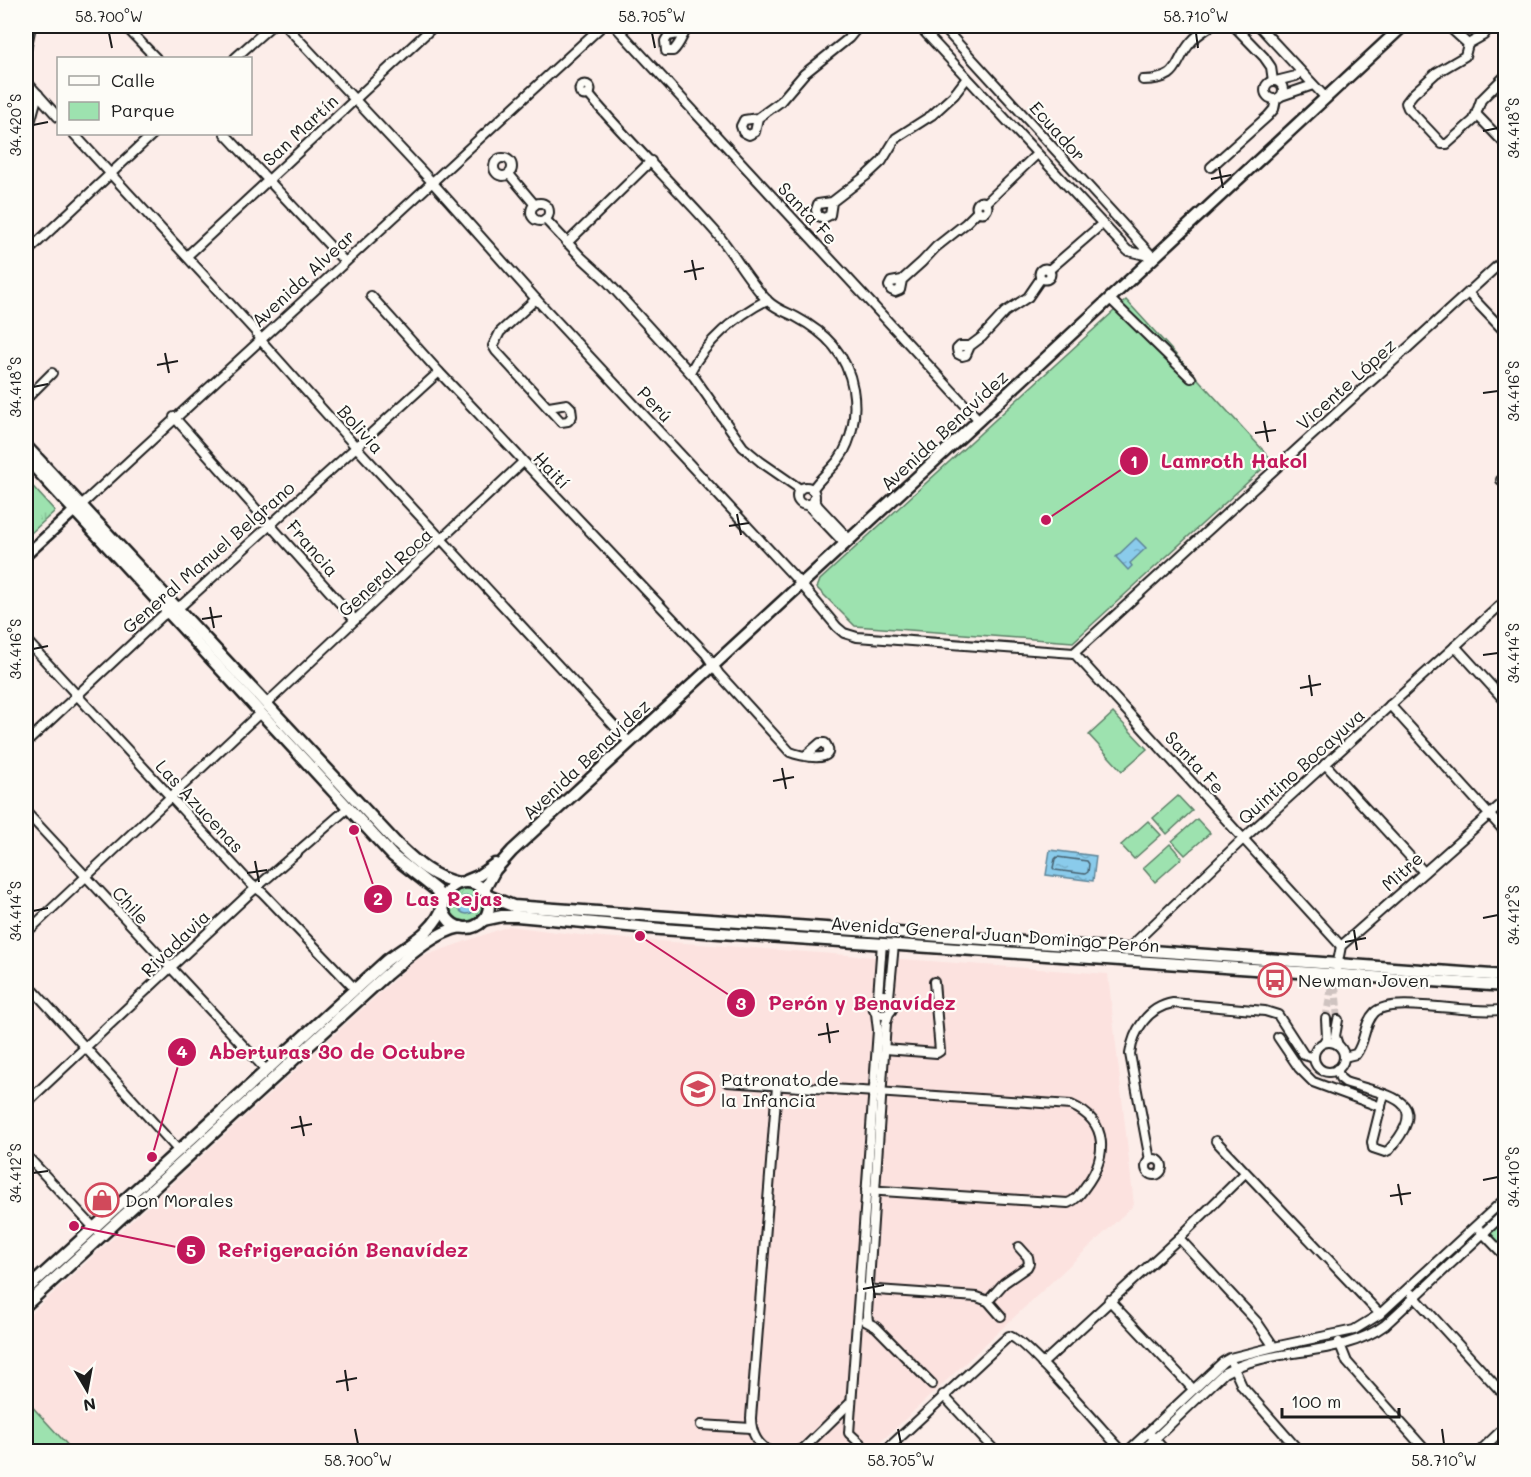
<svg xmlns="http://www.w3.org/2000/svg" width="1531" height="1477" font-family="Mali,sans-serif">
<defs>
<pattern id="grass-tufts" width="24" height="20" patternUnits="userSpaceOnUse" patternTransform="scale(1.5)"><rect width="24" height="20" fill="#9de2af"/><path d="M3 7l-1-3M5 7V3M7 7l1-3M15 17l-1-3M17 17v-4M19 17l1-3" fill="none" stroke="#87c196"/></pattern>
<pattern id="water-ripples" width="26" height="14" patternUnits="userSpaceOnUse" patternTransform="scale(1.5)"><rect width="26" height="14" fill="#8acbeb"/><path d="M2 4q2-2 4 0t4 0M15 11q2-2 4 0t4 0" fill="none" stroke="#76aec9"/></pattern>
</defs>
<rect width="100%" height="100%" fill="#fcede9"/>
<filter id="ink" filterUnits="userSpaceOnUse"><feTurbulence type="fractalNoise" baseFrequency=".0167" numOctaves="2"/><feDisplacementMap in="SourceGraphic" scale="12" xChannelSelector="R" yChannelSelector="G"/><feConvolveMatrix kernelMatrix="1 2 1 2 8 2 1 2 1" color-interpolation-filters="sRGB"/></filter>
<g filter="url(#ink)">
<path fill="#fce2df" d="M509,926L588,936L1108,974L1134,1205L871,1451H708L699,1442L688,1452L73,1451L26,1400V1318L418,958Z"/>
<g fill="url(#grass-tufts)" stroke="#5c7f66" stroke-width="1.5">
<path d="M26,479L55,511L31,533L26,527Z"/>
<circle cx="466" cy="905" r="16"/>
</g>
<g fill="#9de2af" stroke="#5c7f66" stroke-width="1.5">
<path d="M1126,300L1272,460L1073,642L855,626L817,588L820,580Z"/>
<path d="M1113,713L1147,749L1122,771L1089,735Z"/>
<path d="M1178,796L1192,811L1167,834L1153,818Z"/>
<path d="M1197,819L1210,833L1185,855L1172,841Z"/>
<path d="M1148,821L1161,835L1134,859L1121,845Z"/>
<path d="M1170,844L1182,858L1155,882L1143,868Z"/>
<path d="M1505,1218V1251L1489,1233Z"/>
<path d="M26,1400L73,1451H26Z"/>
</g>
<g fill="url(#water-ripples)" stroke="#5e8598" stroke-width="1.5">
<path d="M1136,538L1146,548L1130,563L1132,566L1128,570L1116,557Z"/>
<path d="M1050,850L1096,856L1093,881L1046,875Z"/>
<circle cx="467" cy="905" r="9"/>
</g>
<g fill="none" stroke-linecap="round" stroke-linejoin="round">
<path stroke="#48626f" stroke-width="1.5" d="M1057,857L1087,861L1089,864L1088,872L1085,874L1055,870L1053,868L1055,859Z"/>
<g stroke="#cfc3c0" stroke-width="8" stroke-dasharray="8 4" stroke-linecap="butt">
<path d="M1334,974L1338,1020"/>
<path d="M1326,1019L1333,981"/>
</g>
<defs>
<g id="minor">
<path d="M125,26L156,58"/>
<path d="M286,26L432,182L536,299L801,584L837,627L844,633L857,637L1074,653"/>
<path d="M615,26L979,420"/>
<path d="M919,26L1128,251L1153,257"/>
<path d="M942,26L1152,256"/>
<path d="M1234,26L1264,57L1271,67L1273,81"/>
<path d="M1259,26L1325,97"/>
<path d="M1448,26L1468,44"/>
<path d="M683,33L668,36L665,41L666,51H673C681,44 682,34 689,26"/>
<path d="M1468,44L1465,56L1436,73L1413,94L1406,103L1408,108L1442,144H1447L1474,120L1481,100L1506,75"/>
<path d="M1468,44L1484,35L1490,26"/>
<path d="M26,50L31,26"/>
<path d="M235,58L271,26"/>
<path d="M1143,80C1183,79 1172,63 1192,41C1197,35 1204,31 1211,26"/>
<circle cx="1274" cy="90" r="9"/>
<path d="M26,81L58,117"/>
<path d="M1276,81L1296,76L1300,71"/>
<circle cx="585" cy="90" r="5.5"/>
<path d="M589,95C628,141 672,183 713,229C733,251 747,280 768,301C776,309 786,312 796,317C826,333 847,354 853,389C857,412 853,440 839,459C831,470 820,478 812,490"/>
<path d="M1281,96L1313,85"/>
<path d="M1477,115L1506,145"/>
<path d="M758,118L755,132L749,135L743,132L741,126L744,120L758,118L780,102L804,74L849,38L859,26"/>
<path d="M74,134L255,331L264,344L356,447L629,742"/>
<path d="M225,134L345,262"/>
<path d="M26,137L38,94"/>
<circle cx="503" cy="167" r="9"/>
<path d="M1211,167L1268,116L1274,109L1276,99"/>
<path d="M509,174L535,205"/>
<circle cx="982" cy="207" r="5.5"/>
<path d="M832,202L830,215L824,218L818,216L816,210L818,204L832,202L867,175L882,161L896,138L932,115L954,95L967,78"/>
<path d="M986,203L1037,154"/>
<circle cx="540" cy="212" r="9"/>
<path d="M545,219L581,257L605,279L694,377L743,447L761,462L800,489"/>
<path d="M567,243L651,161"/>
<path d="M26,253L153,134"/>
<path d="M187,256L434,26"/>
<circle cx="1045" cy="274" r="5.5"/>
<path d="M1049,270L1102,224"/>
<path d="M902,280L900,290L895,292L891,290L889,286L891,282L902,280L922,262L936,247L965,224L978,211"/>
<path d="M1468,293L1506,333"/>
<path d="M371,296L439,372L706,654L719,674L790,752C799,756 840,765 825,743H820L805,756"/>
<path d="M1109,298L1191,378"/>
<path d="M536,299L500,332L493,346L496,351L561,422L568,421L572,416L571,408L567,404L549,407"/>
<path d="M970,346H960L957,349L958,354L962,356L966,355L970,346L982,337L1005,312L1028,297L1041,278"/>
<path d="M690,372C706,341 736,316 767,300"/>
<path d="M26,399L52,373"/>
<path d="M174,417L355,620"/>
<path d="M1501,480L1506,476"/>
<circle cx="806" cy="496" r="9"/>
<path d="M814,499L818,506L849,539"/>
<path d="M807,504L844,543"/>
<path d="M78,508L602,26"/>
<path d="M26,640L251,884L263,893L355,989"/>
<path d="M1455,646L1506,702"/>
<path d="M1074,653L1506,258"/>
<path d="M1074,653L1341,946"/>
<path d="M267,703L523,462"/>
<path d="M1390,705L1506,833"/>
<path d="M26,743L162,616L183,604L439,372"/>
<path d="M1325,764L1424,872"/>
<path d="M26,812L266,1070"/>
<path d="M26,933L261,712"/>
<path d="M1126,951L1244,838L1506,600"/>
<path d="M1337,967L1341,946L1506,800"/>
<path d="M26,982L179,1151"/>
<circle cx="883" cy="1005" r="10"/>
<path d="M878,996L882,943"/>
<path d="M889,997L894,944"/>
<path d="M1278,1037L1299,1068L1313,1082L1381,1107"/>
<circle cx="1329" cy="1057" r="15"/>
<path d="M1324,1042L1327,1037L1326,1019"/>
<path d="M1338,1045L1335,1036L1338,1020"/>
<path d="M885,1049L937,1053L940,1051L934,982"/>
<path d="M1344,1057L1356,1054C1366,1041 1363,1024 1375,1012C1394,995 1475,1016 1506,1009"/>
<path d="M1337,1069L1340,1078L1345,1082C1387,1096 1435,1098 1389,1150L1385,1152L1373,1148L1372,1142L1384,1094"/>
<path d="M727,1082L1071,1105C1110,1122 1107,1158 1085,1187C1080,1194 1076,1200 1068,1203L866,1190"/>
<path d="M26,1103L249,894L349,807"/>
<path d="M1216,1141L1380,1314"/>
<path d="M26,1155L96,1230"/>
<circle cx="1154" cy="1167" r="8"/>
<path d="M1150,1160L1130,1054C1133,1031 1148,1007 1173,1003L1265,1011L1278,1015L1304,1055L1314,1058"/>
<path d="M1480,1230L1506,1257"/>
<path d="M1179,1238L1257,1322L1274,1347"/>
<path d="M863,1289L977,1297L988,1301L1001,1316"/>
<path d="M1412,1294L1506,1397"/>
<path d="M1109,1300L1193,1389"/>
<path d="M988,1301L1004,1283L1027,1267L1029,1263L1028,1257L1019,1247"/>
<path d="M865,1321L876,1327L932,1384"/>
<path d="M868,1321L867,1313L886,1023L889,1013"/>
<path d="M1339,1342L1347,1362L1427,1452"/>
<path d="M1042,1364L1179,1238L1245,1173"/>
<path d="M1232,1364L1242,1386L1300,1452"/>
<path d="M943,1395L996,1452"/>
<path d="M701,1425L751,1428"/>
<path d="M1151,1435L1166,1452"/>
<path d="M864,1447L849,1433L878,1030L876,1013"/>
<path d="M772,1452C758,1447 751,1433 751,1418L777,1086"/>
<path d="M795,1452L804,1448L851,1402"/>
<path d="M884,1452L1009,1336C1023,1337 1107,1435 1123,1452"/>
<path d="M1127,1452L1223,1362L1230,1358L1274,1347L1354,1330L1380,1314L1506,1198"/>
<path d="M1141,1452L1224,1373C1274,1345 1339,1359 1385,1325L1506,1212"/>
<path d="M1479,1452L1506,1426"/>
</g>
<path id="tertiary" d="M26,555L74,511"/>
<g id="secondary">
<path d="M26,446L396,843C415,861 432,878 459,883"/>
<path d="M26,458L378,840L393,856L436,890L443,901"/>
<path d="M466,881L478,876L495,864"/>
<circle cx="466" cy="905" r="23"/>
<path d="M484,890L495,870L512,851L979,420L1403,26"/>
<path d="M488,896L513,906L1506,976"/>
<path d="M483,920L502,916H517L661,929L1506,986"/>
<path d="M26,1290L386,961C405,946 437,931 443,905"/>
<path d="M26,1305L386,975C405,959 436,931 461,927"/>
</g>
</defs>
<use href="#minor" stroke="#1c1c1c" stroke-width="12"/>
<use href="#tertiary" stroke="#1c1c1c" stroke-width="14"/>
<use href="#secondary" stroke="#1c1c1c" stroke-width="15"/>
<use href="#minor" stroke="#fdfcf7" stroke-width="8"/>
<use href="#tertiary" stroke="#fdfcf7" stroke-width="9"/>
<use href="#secondary" stroke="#fdfcf7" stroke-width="10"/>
</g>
</g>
<path fill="none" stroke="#1c1c1c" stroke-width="2" d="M109,33L112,48M652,33L655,48M1196,33L1198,48M33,125L48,122M1483,131L1498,128M1219,167L1223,188M1211,179L1231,175M692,260L696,280M684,272L704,268M165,353L169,373M157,365L178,361M33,387L48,384M1483,393L1498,391M1264,421L1268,442M1255,433L1276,430M737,514L741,535M729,526L749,523M210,607L214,628M202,619L222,616M33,649L48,646M1483,655L1498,653M1309,675L1312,696M1300,688L1321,684M782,768L786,789M773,781L794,777M255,861L259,882M247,873L267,870M33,911L48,908M1483,918L1498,915M1354,930L1357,950M1345,942L1366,938M827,1023L830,1043M818,1035L839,1031M300,1116L304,1136M291,1128L312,1124M33,1173L48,1171M1483,1180L1498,1177M1398,1184L1402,1205M1390,1196L1411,1193M872,1277L875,1298M863,1289L884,1285M345,1370L348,1391M336,1382L357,1378M355,1429L358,1444M898,1429L901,1444M1442,1429L1444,1444"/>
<defs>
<symbol id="bus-ring" viewBox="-11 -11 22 22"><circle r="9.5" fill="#fdfcf7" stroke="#d1495b" stroke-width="1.5"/><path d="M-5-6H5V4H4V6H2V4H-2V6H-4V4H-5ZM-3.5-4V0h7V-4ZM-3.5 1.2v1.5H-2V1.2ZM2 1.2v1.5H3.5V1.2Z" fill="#d1495b"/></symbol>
<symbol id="school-ring" viewBox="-11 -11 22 22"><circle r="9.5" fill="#fdfcf7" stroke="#d1495b" stroke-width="1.5"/><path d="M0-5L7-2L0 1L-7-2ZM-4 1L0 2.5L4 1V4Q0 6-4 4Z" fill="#d1495b"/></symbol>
<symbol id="shop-ring" viewBox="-11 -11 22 22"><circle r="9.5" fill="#fdfcf7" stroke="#d1495b" stroke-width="1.5"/><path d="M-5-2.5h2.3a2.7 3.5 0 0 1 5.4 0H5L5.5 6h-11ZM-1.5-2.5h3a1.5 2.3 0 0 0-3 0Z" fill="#d1495b"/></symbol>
</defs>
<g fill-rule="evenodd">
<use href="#bus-ring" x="1256" y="961" width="38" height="38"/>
<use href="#school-ring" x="679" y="1070" width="38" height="38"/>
<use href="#shop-ring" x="83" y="1181" width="38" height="38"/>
</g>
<g text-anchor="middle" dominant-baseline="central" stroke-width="4.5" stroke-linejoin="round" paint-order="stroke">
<g font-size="18" fill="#1c1c1c" stroke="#fdfcf7">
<text transform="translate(300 130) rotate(-43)">San Martín</text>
<text transform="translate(1058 131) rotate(48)">Ecuador</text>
<text transform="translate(808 213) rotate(47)">Santa Fe</text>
<text transform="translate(303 278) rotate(-43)">Avenida Alvear</text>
<text transform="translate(1346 384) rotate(-42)">Vicente López</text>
<text transform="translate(655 404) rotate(47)">Perú</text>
<text transform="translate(361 429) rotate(48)">Bolivia</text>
<text transform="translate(944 430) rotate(-43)">Avenida Benavídez</text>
<text transform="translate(552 470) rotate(46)">Haití</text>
<text transform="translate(313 548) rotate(49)">Francia</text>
<text transform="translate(208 557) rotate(-41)">General Manuel Belgrano</text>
<text transform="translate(385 572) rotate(-43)">General Roca</text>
<text transform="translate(586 759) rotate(-43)">Avenida Benavídez</text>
<text transform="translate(1195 762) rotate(47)">Santa Fe</text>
<text transform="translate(1301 766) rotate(-42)">Quintino Bocayuva</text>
<text transform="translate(200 806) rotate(47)">Las Azucenas</text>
<text transform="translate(1402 871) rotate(-42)">Mitre</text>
<text transform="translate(131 905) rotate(47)">Chile</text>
<text transform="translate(995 934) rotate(4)">Avenida General Juan Domingo Perón</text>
<text transform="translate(175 943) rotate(-44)">Rivadavia</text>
</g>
<g font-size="18" fill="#1c1c1c" stroke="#fdfcf7" text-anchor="start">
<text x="1298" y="980">Newman Joven</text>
<text x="721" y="1079">Patronato de<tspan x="721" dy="21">la Infancia</tspan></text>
<text x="125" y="1200">Don Morales</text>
</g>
</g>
<path fill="none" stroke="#c2185b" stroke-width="2" d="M1046 520L1134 461M354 830L378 899M640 936L741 1003M152 1157L182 1052M74 1226L191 1250"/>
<g fill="#c2185b" stroke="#fdfcf7" stroke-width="2">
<circle cx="1046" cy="520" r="6"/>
<circle cx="354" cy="830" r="6"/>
<circle cx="640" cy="936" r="6"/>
<circle cx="152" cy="1157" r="6"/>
<circle cx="74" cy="1226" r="6"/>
<circle cx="1134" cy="461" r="15"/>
<circle cx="378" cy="899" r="15"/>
<circle cx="741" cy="1003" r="15"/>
<circle cx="182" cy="1052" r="15"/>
<circle cx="191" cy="1250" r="15"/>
</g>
<g font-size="18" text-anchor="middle" font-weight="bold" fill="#fff">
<text x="1134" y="468">1</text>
<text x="378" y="905">2</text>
<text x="741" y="1010">3</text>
<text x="182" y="1058">4</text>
<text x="191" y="1257">5</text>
</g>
<g font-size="20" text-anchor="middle" font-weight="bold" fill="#c2185b" stroke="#fdfcf7" stroke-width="4.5" stroke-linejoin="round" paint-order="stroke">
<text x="1234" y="468">Lamroth Hakol</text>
<text x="454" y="906">Las Rejas</text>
<text x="862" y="1010">Perón y Benavídez</text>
<text x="337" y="1059">Aberturas 30 de Octubre</text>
<text x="343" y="1257">Refrigeración Benavídez</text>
</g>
<rect width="1531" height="1477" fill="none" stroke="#fdfcf7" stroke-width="66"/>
<rect x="57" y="57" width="195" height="78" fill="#fdfcf7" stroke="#a3a29f" stroke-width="1.5"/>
<rect x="69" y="76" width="30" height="9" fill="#fdfcf7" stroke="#a3a29f" stroke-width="1.5"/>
<text x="111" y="87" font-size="18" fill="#1c1c1c">Calle</text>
<rect x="69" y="102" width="30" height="18" fill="#9de2af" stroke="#a3a29f" stroke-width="1.5"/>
<text x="111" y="117" font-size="18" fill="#1c1c1c">Parque</text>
<g transform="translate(87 1390) rotate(170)" stroke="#fdfcf7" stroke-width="4.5" paint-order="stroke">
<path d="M0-4.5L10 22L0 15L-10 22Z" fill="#1c1c1c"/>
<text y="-9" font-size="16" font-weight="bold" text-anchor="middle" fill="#1c1c1c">N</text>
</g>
<path d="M1282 1408v9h117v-9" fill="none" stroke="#1c1c1c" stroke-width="3"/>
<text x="1291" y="1408" font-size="18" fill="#1c1c1c" stroke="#fdfcf7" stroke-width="4.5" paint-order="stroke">100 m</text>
<rect x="33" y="33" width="1465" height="1411" fill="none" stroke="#1c1c1c" stroke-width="2"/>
<g font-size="15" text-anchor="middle" fill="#1c1c1c">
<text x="109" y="22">58.700°W</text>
<text x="652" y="22">58.705°W</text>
<text x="1196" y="22">58.710°W</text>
<text transform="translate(16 125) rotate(-90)" y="5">34.420°S</text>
<text transform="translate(1514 128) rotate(-90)" y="5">34.418°S</text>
<text transform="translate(16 387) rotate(-90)" y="5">34.418°S</text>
<text transform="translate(1514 391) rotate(-90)" y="5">34.416°S</text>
<text transform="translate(16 649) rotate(-90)" y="5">34.416°S</text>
<text transform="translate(1514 653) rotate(-90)" y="5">34.414°S</text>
<text transform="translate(16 911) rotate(-90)" y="5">34.414°S</text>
<text transform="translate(1514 915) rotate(-90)" y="5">34.412°S</text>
<text transform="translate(16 1173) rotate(-90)" y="5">34.412°S</text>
<text transform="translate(1514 1177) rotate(-90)" y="5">34.410°S</text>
<text x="358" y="1466">58.700°W</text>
<text x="901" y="1466">58.705°W</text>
<text x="1444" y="1466">58.710°W</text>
</g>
</svg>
